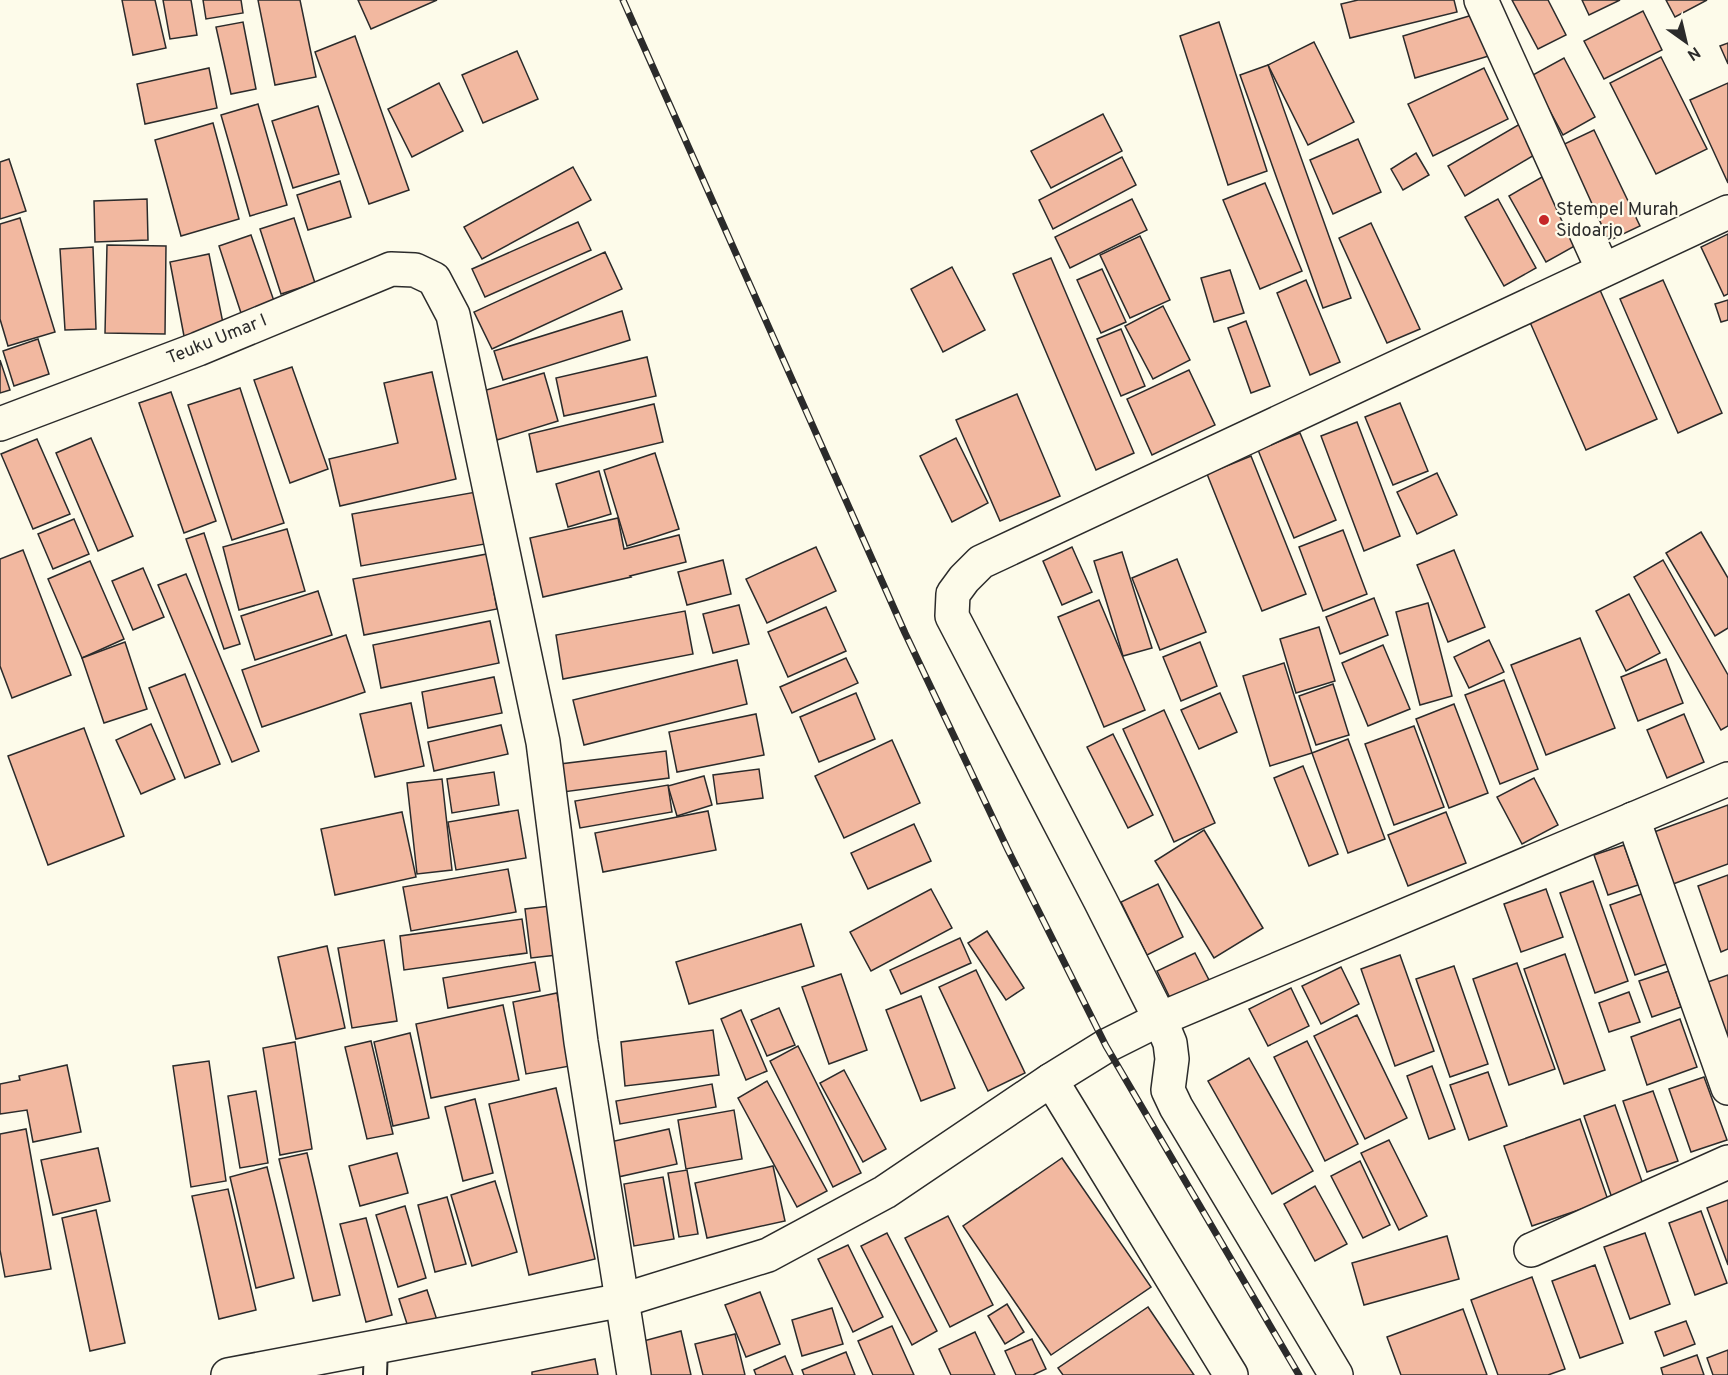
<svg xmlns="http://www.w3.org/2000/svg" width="1728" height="1375" font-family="Overpass,sans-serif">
<rect width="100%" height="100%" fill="#fdfbea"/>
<g fill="#f2b8a0" stroke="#2b2b2b" stroke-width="1.5">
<path d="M122,0H155L166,48L133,55Z"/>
<path d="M163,0H191L197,35L170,39Z"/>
<path d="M203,0H241L243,13L206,19Z"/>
<path d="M258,0H300L316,77L275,85Z"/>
<path d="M358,0H437L371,29Z"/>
<path d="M1358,0H1454L1457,12L1350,38L1341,4Z"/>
<path d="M1512,0H1548L1566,35L1538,49Z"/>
<path d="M1582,0H1620L1589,15Z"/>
<path d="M1666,0H1707L1675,17Z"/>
<path d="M1643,11L1662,50L1604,79L1584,41Z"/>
<path d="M1479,13L1492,55L1415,78L1403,36Z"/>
<path d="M243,22L256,89L231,94L216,27Z"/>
<path d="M1219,22L1267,171L1228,185L1180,36Z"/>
<path d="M355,36L409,190L369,204L315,52Z"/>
<path d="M1314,42L1354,122L1308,145L1268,65Z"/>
<path d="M1728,43V64L1720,46Z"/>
<path d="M517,51L538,99L483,123L462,75Z"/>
<path d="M1661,57L1707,149L1656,174L1610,83Z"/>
<path d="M1564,58L1595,117L1563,135L1531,76Z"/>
<path d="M1268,65L1351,298L1323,308L1240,75Z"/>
<path d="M209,68L217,108L145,124L137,84Z"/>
<path d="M1484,68L1508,119L1433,156L1408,104Z"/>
<path d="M439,83L463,131L412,157L388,109Z"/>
<path d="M1728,83V183L1690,100Z"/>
<path d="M258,104L287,205L250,216L221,115Z"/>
<path d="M318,106L339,174L293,188L272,121Z"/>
<path d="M1103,114L1122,151L1051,188L1031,151Z"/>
<path d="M1525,121L1541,151L1465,196L1448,166Z"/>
<path d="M213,123L239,219L181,236L155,140Z"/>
<path d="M1594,130L1640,226L1604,243L1558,147Z"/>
<path d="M1358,139L1381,192L1333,214L1310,160Z"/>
<path d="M1416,153L1429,175L1403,190L1391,169Z"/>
<path d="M1122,157L1136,185L1053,229L1039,200Z"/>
<path d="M9,159L26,211L0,219V162Z"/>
<path d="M573,167L591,200L482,259L464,227Z"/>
<path d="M1542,177L1580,243L1546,262L1509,196Z"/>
<path d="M340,181L351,217L308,230L297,195Z"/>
<path d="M1265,183L1302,271L1260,289L1223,200Z"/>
<path d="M147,199L148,240L95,242L94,201Z"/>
<path d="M1132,199L1147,230L1070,268L1055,237Z"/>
<path d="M1498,199L1536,268L1504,286L1465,217Z"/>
<path d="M20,218L55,332L8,346L0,319V224Z"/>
<path d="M294,218L315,283L281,294L260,229Z"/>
<path d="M578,222L591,250L485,297L472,269Z"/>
<path d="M1371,223L1420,329L1387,343L1339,238Z"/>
<path d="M1728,234V294L1724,296L1701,247Z"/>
<path d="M251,235L274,301L241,313L219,246Z"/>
<path d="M1140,236L1170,300L1130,318L1100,255Z"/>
<path d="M107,245L166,246L165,334L105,333Z"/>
<path d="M93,247L96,329L65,330L60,249Z"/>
<path d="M605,252L622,289L492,349L474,312Z"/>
<path d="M209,254L224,328L184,336L170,262Z"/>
<path d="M1051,258L1134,453L1096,470L1013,274Z"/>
<path d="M952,267L985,330L943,352L911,289Z"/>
<path d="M1102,269L1126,322L1101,333L1077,280Z"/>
<path d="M1230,270L1244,313L1214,322L1201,278Z"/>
<path d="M1306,280L1340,362L1310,375L1277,293Z"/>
<path d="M1663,280L1722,413L1678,433L1620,299Z"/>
<path d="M1600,290L1657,419L1586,450L1529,320Z"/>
<path d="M1728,300V320L1721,322L1715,304Z"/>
<path d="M1163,306L1190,360L1153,379L1125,326Z"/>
<path d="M622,311L630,340L503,380L494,351Z"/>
<path d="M1246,321L1270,386L1251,393L1228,328Z"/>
<path d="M1121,329L1145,386L1121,396L1097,339Z"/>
<path d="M38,339L49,374L14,386L3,351Z"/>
<path d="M647,357L656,396L564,416L556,378Z"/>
<path d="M0,360L10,390L0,393Z"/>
<path d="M292,367L328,469L290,483L254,380Z"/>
<path d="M1189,370L1215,425L1152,455L1127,399Z"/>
<path d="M432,372L456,479L340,506L329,459L398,443L384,383Z"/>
<path d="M544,373L558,421L497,440L483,391Z"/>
<path d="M240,388L284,523L232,540L188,405Z"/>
<path d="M171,392L216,521L184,533L139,403Z"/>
<path d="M1017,394L1060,496L1000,521L956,420Z"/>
<path d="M1400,403L1428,471L1393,485L1365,417Z"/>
<path d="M654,404L663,442L537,472L529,434Z"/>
<path d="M1357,422L1400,536L1364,551L1321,436Z"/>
<path d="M1300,433L1336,520L1294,538L1258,450Z"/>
<path d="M91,438L133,536L98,551L56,453Z"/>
<path d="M956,438L988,503L952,522L920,456Z"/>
<path d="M37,439L70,514L33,529L1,454Z"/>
<path d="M655,453L679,529L627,546L604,470Z"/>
<path d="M1251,456L1306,594L1262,611L1207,474Z"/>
<path d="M599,471L611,514L568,527L556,484Z"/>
<path d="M1437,473L1457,515L1417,534L1397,492Z"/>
<path d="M476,492L485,544L361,566L352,514Z"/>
<path d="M618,518L624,549L679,535L686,562L630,576L631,577L543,597L530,538Z"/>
<path d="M74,519L89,554L53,569L38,534Z"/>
<path d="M287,529L305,591L239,610L223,547Z"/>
<path d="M1343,530L1367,594L1323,611L1299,547Z"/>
<path d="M1701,532L1728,578V628L1715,636L1666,553Z"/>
<path d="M204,533L240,644L224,649L186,539Z"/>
<path d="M816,547L836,591L767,623L746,579Z"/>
<path d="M1072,547L1092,592L1062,605L1043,561Z"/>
<path d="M23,550L71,675L12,698L0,666V559Z"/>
<path d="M1454,550L1485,627L1448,642L1417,565Z"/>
<path d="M1122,552L1152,648L1123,656L1094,561Z"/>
<path d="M487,554L497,609L364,635L353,579Z"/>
<path d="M1177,559L1206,632L1160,650L1132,578Z"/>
<path d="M723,560L731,594L687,605L678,572Z"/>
<path d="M1663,560L1728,675V726L1721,730L1634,577Z"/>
<path d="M90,561L124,639L82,658L48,579Z"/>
<path d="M143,568L164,617L133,630L112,581Z"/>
<path d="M186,574L259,751L232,762L158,585Z"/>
<path d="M318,591L332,635L255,660L241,616Z"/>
<path d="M1629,594L1660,653L1626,671L1596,611Z"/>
<path d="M1374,598L1388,635L1340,654L1326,617Z"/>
<path d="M1099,600L1145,710L1104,727L1058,617Z"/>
<path d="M1428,603L1452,696L1420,705L1396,612Z"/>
<path d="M739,605L749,644L713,653L703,614Z"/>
<path d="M826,607L846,651L788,677L768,632Z"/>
<path d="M685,611L693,654L563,679L556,635Z"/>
<path d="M490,621L499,663L381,688L373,645Z"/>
<path d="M1319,627L1335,681L1296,693L1280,639Z"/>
<path d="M346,635L365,692L262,727L242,670Z"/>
<path d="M1580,638L1615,728L1546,755L1511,665Z"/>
<path d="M1489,640L1504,672L1469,688L1454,657Z"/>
<path d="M125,642L147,709L104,723L82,658Z"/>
<path d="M1200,642L1217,686L1181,701L1163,657Z"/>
<path d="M1383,645L1410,709L1368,726L1342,663Z"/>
<path d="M846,658L858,683L792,713L780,687Z"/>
<path d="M1666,659L1683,703L1638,721L1621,677Z"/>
<path d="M737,660L747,704L584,745L573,700Z"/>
<path d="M1284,663L1312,753L1270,766L1243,676Z"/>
<path d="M185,674L220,764L185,778L149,688Z"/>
<path d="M494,677L502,713L428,728L422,692Z"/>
<path d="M1504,680L1538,769L1500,784L1465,695Z"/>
<path d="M1333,684L1349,735L1316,745L1299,696Z"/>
<path d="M856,693L875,739L819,762L800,717Z"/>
<path d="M1220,693L1237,732L1199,749L1181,710Z"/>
<path d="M411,703L424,766L375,777L360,714Z"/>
<path d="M1454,704L1488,793L1449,808L1416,719Z"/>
<path d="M1164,710L1215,823L1174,842L1123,729Z"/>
<path d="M756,714L764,755L677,772L669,732Z"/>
<path d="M1684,714L1704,762L1667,778L1647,730Z"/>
<path d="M151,724L175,779L141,794L116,740Z"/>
<path d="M501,725L508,754L434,771L428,742Z"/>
<path d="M1414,726L1444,807L1394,825L1365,744Z"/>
<path d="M84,728L124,836L48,865L8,756Z"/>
<path d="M1113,734L1153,815L1128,828L1087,747Z"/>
<path d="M1348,739L1385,839L1348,853L1312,753Z"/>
<path d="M892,740L920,803L844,838L815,776Z"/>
<path d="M666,751L669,778L563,792L560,764Z"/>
<path d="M1303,766L1338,854L1309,866L1274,778Z"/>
<path d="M759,769L763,798L717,804L713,775Z"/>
<path d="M494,772L499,805L452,813L447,779Z"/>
<path d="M704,776L712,805L677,816L668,786Z"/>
<path d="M1534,778L1558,825L1522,844L1497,797Z"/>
<path d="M442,779L452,870L417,874L407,783Z"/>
<path d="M668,785L672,812L580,828L575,801Z"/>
<path d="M1728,805V864L1673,884L1654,832Z"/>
<path d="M518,810L526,858L456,870L448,822Z"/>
<path d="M708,811L716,850L603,872L595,833Z"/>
<path d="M402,812L416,877L335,895L321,829Z"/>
<path d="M1446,812L1466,863L1408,886L1388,835Z"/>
<path d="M914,824L931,861L868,889L851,853Z"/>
<path d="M1204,830L1263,928L1214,958L1155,861Z"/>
<path d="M1624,845L1638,885L1608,895L1594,855Z"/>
<path d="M508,869L516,912L411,931L403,887Z"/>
<path d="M1728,875V949L1721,952L1698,886Z"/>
<path d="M1593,881L1628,981L1595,993L1560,893Z"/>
<path d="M1158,884L1183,937L1147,955L1121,902Z"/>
<path d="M931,889L952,928L871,971L850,932Z"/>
<path d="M1546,889L1563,937L1521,952L1504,904Z"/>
<path d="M1647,892L1672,962L1635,975L1610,905Z"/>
<path d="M550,906L557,955L531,958L525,909Z"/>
<path d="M522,919L527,953L404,970L400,936Z"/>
<path d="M801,924L814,966L689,1004L676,962Z"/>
<path d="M987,931L1024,988L1006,1000L968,943Z"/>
<path d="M960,938L971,963L901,994L890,970Z"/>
<path d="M384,940L397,1021L352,1028L338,948Z"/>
<path d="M327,946L345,1028L296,1039L278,957Z"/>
<path d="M1195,953L1209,980L1171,1000L1157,971Z"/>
<path d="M1565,954L1605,1070L1564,1084L1524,969Z"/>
<path d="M1400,955L1434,1051L1395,1066L1361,969Z"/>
<path d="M535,962L540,991L448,1008L443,978Z"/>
<path d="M1517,963L1555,1069L1509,1085L1473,979Z"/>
<path d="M1454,966L1488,1064L1450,1077L1416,979Z"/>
<path d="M1341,967L1359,1004L1321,1024L1302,986Z"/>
<path d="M976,970L1025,1073L988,1091L939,987Z"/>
<path d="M1669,971L1681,1007L1652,1017L1639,981Z"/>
<path d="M841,974L867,1050L829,1064L802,987Z"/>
<path d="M1728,975V1033L1721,1036L1702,984Z"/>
<path d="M1291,988L1309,1026L1268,1046L1249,1009Z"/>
<path d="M1629,992L1640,1022L1609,1032L1599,1003Z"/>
<path d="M557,993L570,1066L526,1074L513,1002Z"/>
<path d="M921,996L955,1088L921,1101L886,1010Z"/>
<path d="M503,1005L519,1080L431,1098L416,1024Z"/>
<path d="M779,1008L795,1045L767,1056L751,1020Z"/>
<path d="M741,1010L767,1071L746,1080L721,1019Z"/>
<path d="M1357,1015L1407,1118L1365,1139L1314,1036Z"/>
<path d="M1680,1019L1697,1067L1647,1085L1631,1037Z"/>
<path d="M713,1030L719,1075L625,1086L621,1042Z"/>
<path d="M410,1033L429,1118L393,1126L374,1042Z"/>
<path d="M371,1041L393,1134L367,1139L345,1047Z"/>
<path d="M1307,1041L1358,1144L1325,1161L1274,1057Z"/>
<path d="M295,1042L312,1149L280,1155L263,1048Z"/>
<path d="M798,1046L861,1173L833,1187L770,1061Z"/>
<path d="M1249,1058L1313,1171L1272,1194L1208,1081Z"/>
<path d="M209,1061L226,1181L191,1187L173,1066Z"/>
<path d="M67,1065L81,1132L33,1142L27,1110L0,1114V1084L20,1080L19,1076Z"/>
<path d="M1432,1066L1455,1129L1429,1139L1407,1076Z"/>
<path d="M844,1070L886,1149L863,1162L820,1083Z"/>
<path d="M1488,1072L1507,1126L1469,1140L1450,1085Z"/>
<path d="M1704,1077L1727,1140L1691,1152L1669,1089Z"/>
<path d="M767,1081L827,1191L797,1207L738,1098Z"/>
<path d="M712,1084L716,1107L620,1124L616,1101Z"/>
<path d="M556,1088L595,1259L529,1275L489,1104Z"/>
<path d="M256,1091L268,1163L240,1168L228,1096Z"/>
<path d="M1653,1091L1678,1161L1647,1172L1623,1101Z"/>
<path d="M475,1099L493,1173L463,1181L445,1107Z"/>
<path d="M1615,1105L1645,1190L1613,1201L1584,1116Z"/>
<path d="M734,1110L742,1159L686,1169L678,1120Z"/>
<path d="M1580,1119L1608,1200L1532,1226L1504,1146Z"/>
<path d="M26,1129L51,1269L5,1277L0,1250V1134Z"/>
<path d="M669,1129L677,1164L618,1177L610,1142Z"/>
<path d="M1389,1140L1427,1216L1399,1230L1361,1153Z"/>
<path d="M98,1148L110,1201L53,1215L41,1160Z"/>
<path d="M307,1153L340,1295L313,1301L279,1159Z"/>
<path d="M397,1153L408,1193L360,1206L349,1166Z"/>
<path d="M1062,1158L1151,1287L1051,1355L963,1226Z"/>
<path d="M1360,1161L1390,1225L1363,1238L1331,1176Z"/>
<path d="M773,1166L785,1221L707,1238L695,1183Z"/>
<path d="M267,1167L294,1278L256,1288L230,1177Z"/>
<path d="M687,1170L698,1234L679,1237L668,1173Z"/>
<path d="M663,1177L674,1239L634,1246L624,1184Z"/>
<path d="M495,1181L517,1252L472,1266L451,1195Z"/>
<path d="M1315,1186L1347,1244L1315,1261L1284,1204Z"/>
<path d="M228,1189L256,1310L219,1319L192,1196Z"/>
<path d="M447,1197L466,1264L435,1272L418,1205Z"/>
<path d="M1728,1200V1265L1707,1208Z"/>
<path d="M405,1206L426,1278L398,1287L376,1215Z"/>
<path d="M96,1210L125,1343L90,1351L62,1218Z"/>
<path d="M1701,1211L1727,1283L1695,1295L1669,1223Z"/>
<path d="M948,1216L993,1305L950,1327L905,1238Z"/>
<path d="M366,1218L392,1315L366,1322L340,1224Z"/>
<path d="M887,1233L937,1331L912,1345L861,1246Z"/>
<path d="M1645,1233L1670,1304L1630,1319L1604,1247Z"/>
<path d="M1447,1236L1459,1279L1364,1305L1352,1263Z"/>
<path d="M848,1245L883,1317L853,1332L818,1259Z"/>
<path d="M1595,1265L1623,1343L1580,1358L1552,1281Z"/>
<path d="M1532,1277L1565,1369L1548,1375H1498L1471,1300Z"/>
<path d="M427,1290L437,1320L409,1330L399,1299Z"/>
<path d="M760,1292L780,1344L746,1357L725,1305Z"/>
<path d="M1007,1304L1024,1332L1005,1344L988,1316Z"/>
<path d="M1148,1307L1194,1375H1063L1058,1368Z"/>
<path d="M832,1308L843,1344L802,1356L792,1320Z"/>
<path d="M1463,1309L1487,1375H1401L1387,1337Z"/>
<path d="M1686,1321L1695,1344L1664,1356L1655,1332Z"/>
<path d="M892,1326L914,1375H873L858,1341Z"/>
<path d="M681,1331L691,1375H643L636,1343Z"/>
<path d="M975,1332L995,1375H951L939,1349Z"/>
<path d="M735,1334L745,1375H703L695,1344Z"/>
<path d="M1032,1339L1046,1369L1033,1375H1016L1005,1351Z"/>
<path d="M1728,1350V1375H1713L1707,1358Z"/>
<path d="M846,1352L855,1375H804L802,1370Z"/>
<path d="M1697,1355L1704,1375H1663L1661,1368Z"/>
<path d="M785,1356L793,1375H756L754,1370Z"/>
<path d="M595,1359L598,1375H532V1372Z"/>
</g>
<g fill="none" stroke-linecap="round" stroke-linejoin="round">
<defs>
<path id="lane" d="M375,1375L376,1346"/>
<g id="street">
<path d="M1481,0L1603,270"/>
<path d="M0,424L198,349L391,269L415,270L434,279L453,315L543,742L581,1042L634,1375"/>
<path d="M1633,819L1728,1088"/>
<path d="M1051,1080L1231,1375"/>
<path d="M1531,1250L1728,1162"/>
<path d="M228,1375L623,1300L768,1255L885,1192L1051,1080L1106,1046L1160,1019L1728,779"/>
<path d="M1336,1375L1176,1107L1168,1090L1172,1059L1170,1043L1160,1019L1100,900L952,616L953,594L964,579L981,562L1728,212"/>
</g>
</defs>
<use href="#lane" stroke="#2b2b2b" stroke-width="26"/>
<use href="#street" stroke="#2b2b2b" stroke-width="36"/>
<use href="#lane" stroke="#fdfbea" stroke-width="22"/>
<use href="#street" stroke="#fdfbea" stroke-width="33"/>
<defs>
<path id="rail" d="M623,0L905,633L1008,850L1106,1046L1299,1375"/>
</defs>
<use href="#rail" stroke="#2b2b2b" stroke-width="7"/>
<use href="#rail" stroke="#fdfbea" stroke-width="4.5" stroke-dasharray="14" stroke-linecap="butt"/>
</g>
<circle fill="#c62828" stroke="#fdfbea" stroke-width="2" cx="1544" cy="220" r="6"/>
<g text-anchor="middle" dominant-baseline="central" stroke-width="4.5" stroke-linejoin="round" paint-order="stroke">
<g font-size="18" fill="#2b2b2b" stroke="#fdfbea" text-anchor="start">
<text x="1556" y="210">Stempel Murah<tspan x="1556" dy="21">Sidoarjo</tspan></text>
</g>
<g font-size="18" fill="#2b2b2b" stroke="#fdfbea">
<text transform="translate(217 340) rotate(-22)">Teuku Umar I</text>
</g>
</g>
<g transform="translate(1686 42) rotate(146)" stroke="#fdfbea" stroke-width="4.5" paint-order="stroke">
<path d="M0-4.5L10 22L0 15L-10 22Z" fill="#2b2b2b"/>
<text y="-9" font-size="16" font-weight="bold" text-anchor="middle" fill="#2b2b2b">N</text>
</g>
</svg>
